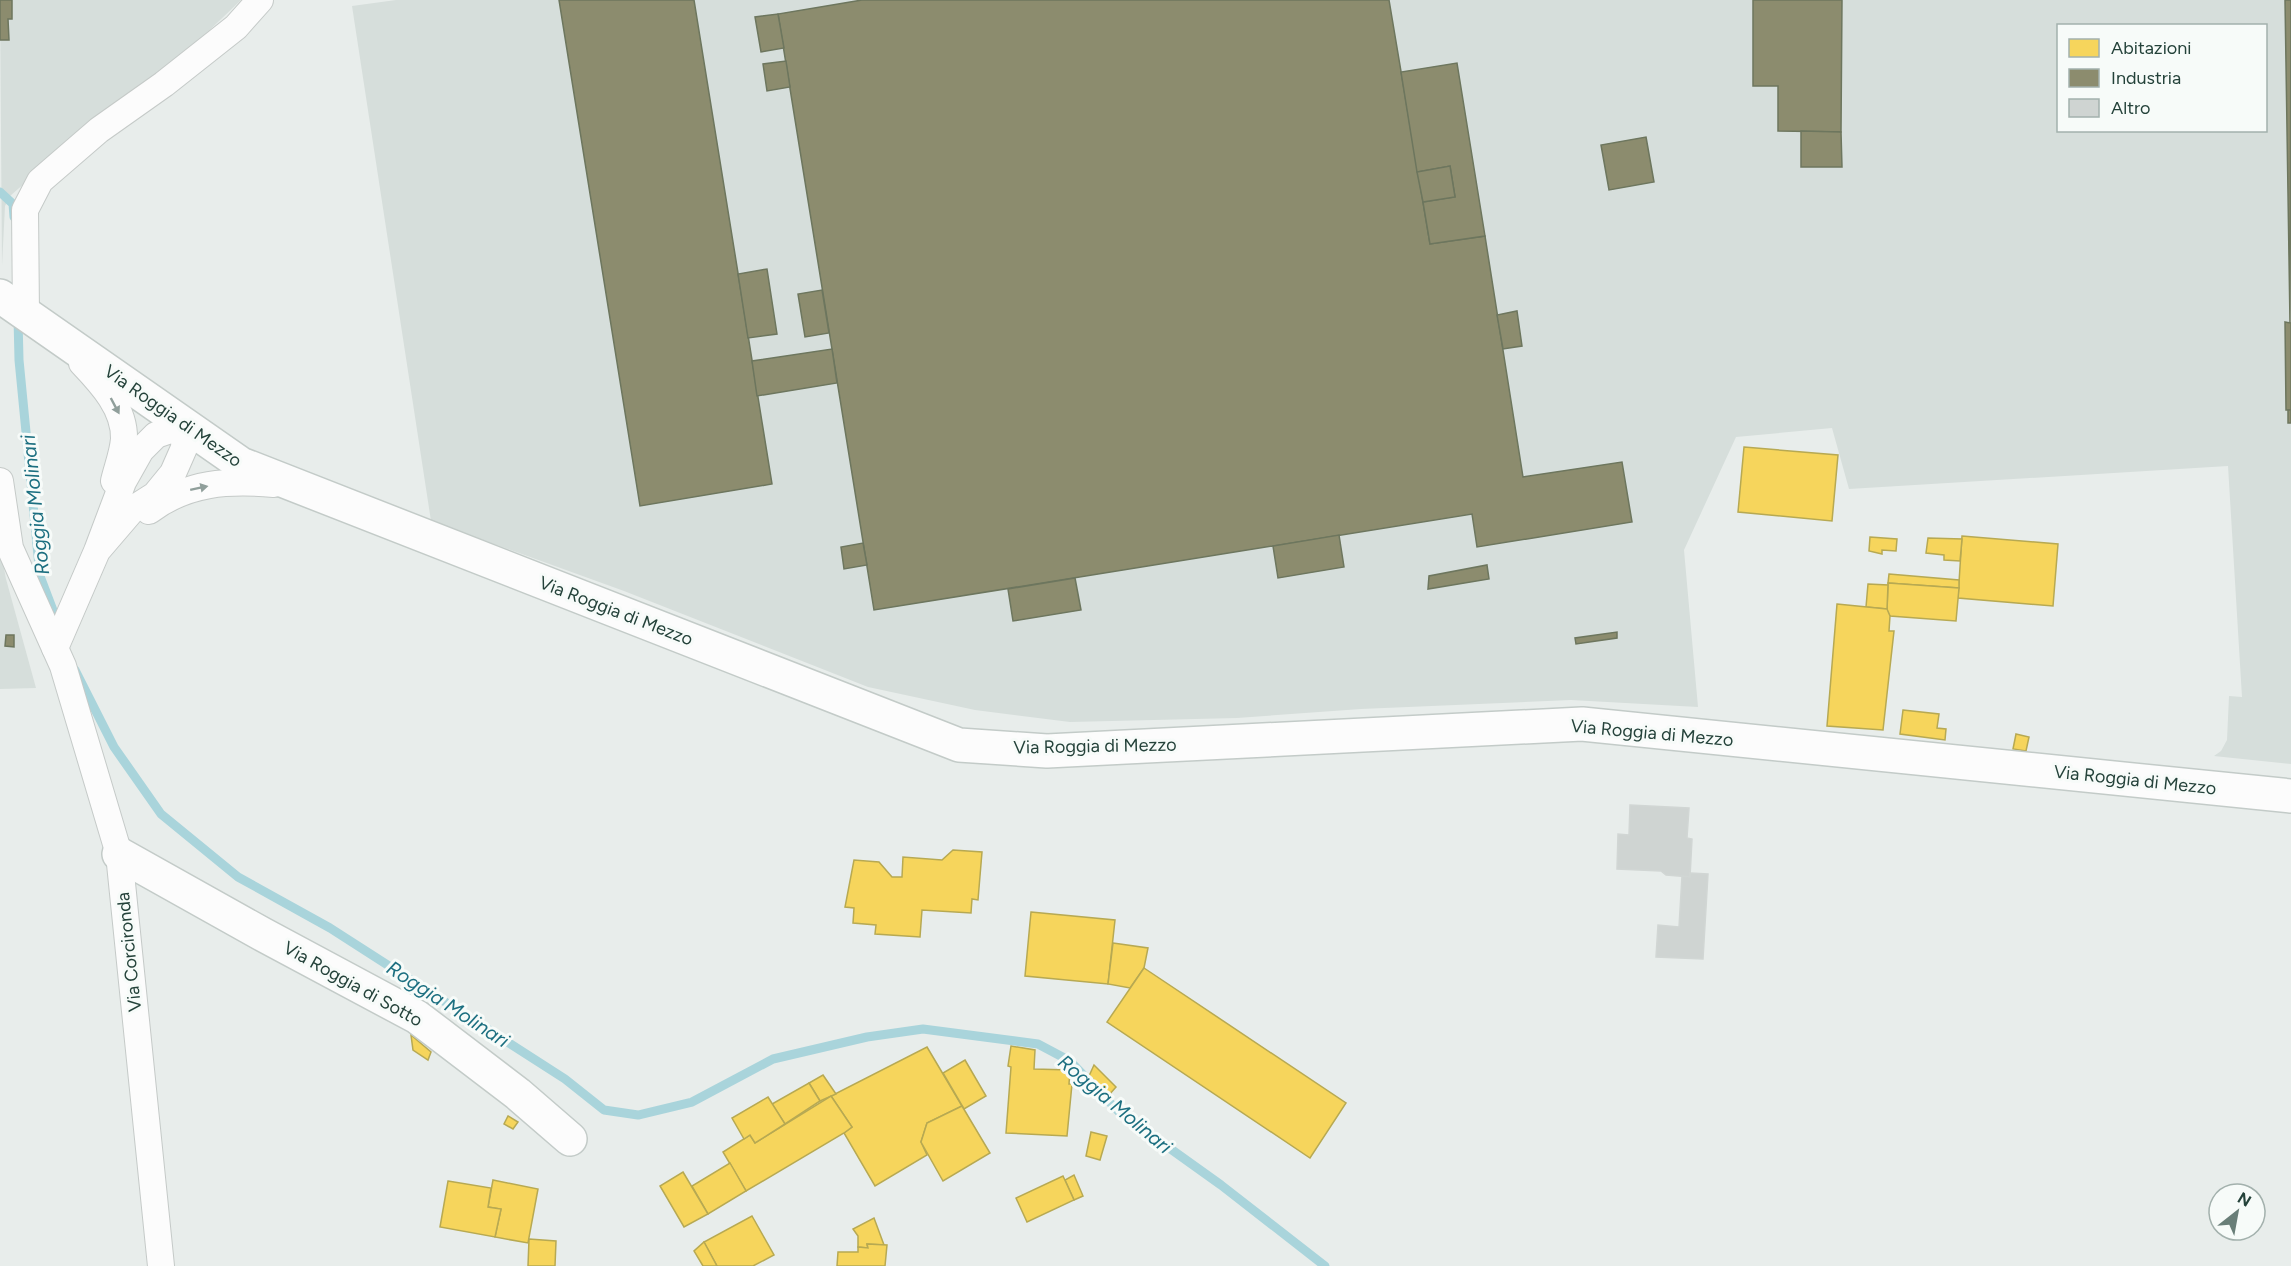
<svg xmlns="http://www.w3.org/2000/svg" width="2291" height="1266" font-family="Figtree,sans-serif">
<rect width="100%" height="100%" fill="#e8edeb"/>
<g fill="#d6dedb" fill-rule="evenodd">
<path d="M0,0H241L197,42L93,123L10,196L5,206L2,266Z"/>
<path d="M396,0H2291V764L2214,756L2221,751L2227,740L2229,696L2242,697L2228,466L1849,489L1832,428L1736,437L1684,550L1698,707L1571,700L1361,709L1237,718L1070,722L975,710L868,687L624,591L431,521L352,6ZM2058,26H2266V130H2058Z"/>
<path d="M0,547L6,579L36,688L0,689Z"/>
</g>
<g fill="#f6d55c" stroke="#b7a952" stroke-width="1.5">
<path d="M1744,447L1838,455L1832,521L1738,512Z"/>
<path d="M1962,536L2058,544L2053,606L1958,598Z"/>
<path d="M1870,537L1897,539L1896,551L1882,550V554L1869,551Z"/>
<path d="M1928,538L1962,539L1960,561L1944,560V555L1926,553Z"/>
<path d="M1889,574L1959,580V588L1888,583Z"/>
<path d="M1888,583L1959,588L1956,621L1890,616L1887,612Z"/>
<path d="M1868,584L1888,585L1887,609L1866,607Z"/>
<path d="M1837,604L1887,609L1890,616L1889,631H1894L1883,730L1827,726Z"/>
<path d="M1903,710L1939,714L1937,728L1946,729L1945,740L1900,734Z"/>
<path d="M2016,734L2029,737L2026,751L2013,749Z"/>
<path d="M953,850L982,852L978,900L972,899L971,913L922,910L920,937L875,934L876,925L853,923L854,908L845,907L854,860L879,862L892,877H902L903,857L942,860Z"/>
<path d="M1031,912L1115,920L1108,984L1025,976Z"/>
<path d="M1113,943L1148,948L1144,968L1130,988L1108,984Z"/>
<path d="M1144,968L1346,1103L1310,1158L1107,1022Z"/>
<path d="M411,1035L431,1052L428,1060L413,1050Z"/>
<path d="M1011,1046L1035,1050L1034,1069L1070,1070L1069,1084H1072L1067,1136L1006,1133L1011,1067L1008,1066Z"/>
<path d="M927,1047L962,1106L927,1123L921,1142L927,1155L875,1186L844,1133L852,1127L831,1096Z"/>
<path d="M965,1060L986,1096L964,1109L943,1073Z"/>
<path d="M1094,1065L1116,1087L1109,1095L1089,1076Z"/>
<path d="M823,1075L836,1094L820,1101L809,1083Z"/>
<path d="M809,1083L820,1101L785,1124L772,1104Z"/>
<path d="M831,1096L852,1127L844,1133L746,1191L723,1152L750,1135L755,1143Z"/>
<path d="M768,1097L785,1124L755,1143L750,1135L744,1139L732,1118Z"/>
<path d="M962,1106L990,1153L943,1181L921,1142L927,1123Z"/>
<path d="M508,1116L518,1122L513,1129L504,1124Z"/>
<path d="M1091,1132L1107,1136L1100,1160L1086,1156Z"/>
<path d="M730,1163L746,1191L708,1214L692,1186Z"/>
<path d="M683,1172L708,1214L684,1227L660,1186Z"/>
<path d="M1074,1175L1083,1196L1074,1200L1065,1180Z"/>
<path d="M1063,1176L1074,1200L1027,1222L1016,1198Z"/>
<path d="M493,1180L538,1189L528,1243L495,1237L501,1209L488,1207Z"/>
<path d="M448,1181L491,1188L488,1207L501,1209L495,1237L440,1227Z"/>
<path d="M752,1216L774,1255L753,1266H717L704,1242Z"/>
<path d="M874,1218L884,1245L867,1244L868,1248L858,1247V1236L853,1229Z"/>
<path d="M529,1239L556,1241L555,1266H528Z"/>
<path d="M704,1242L717,1266H703L694,1251Z"/>
<path d="M867,1244L887,1245L885,1266H837L838,1252H858V1247L868,1248Z"/>
</g>
<g fill="#8c8c6e" stroke="#6d765e" stroke-width="1.5">
<path d="M0,0H12V19H8L9,40H0Z"/>
<path d="M559,0H694L772,484L640,506Z"/>
<path d="M862,0H1389L1430,244L1485,236L1523,477L1622,462L1632,522L1477,547L1472,514L874,610L778,14Z"/>
<path d="M1753,0H1842L1841,132L1778,131V86H1753Z"/>
<path d="M2285,0H2291L2290,323Z"/>
<path d="M778,14L784,48L761,52L755,17Z"/>
<path d="M786,61L790,87L767,91L763,64Z"/>
<path d="M1457,63L1485,236L1430,244L1423,202L1455,197L1450,166L1417,172L1401,72Z"/>
<path d="M1801,131L1841,132L1842,167H1801Z"/>
<path d="M1646,137L1654,182L1609,190L1601,145Z"/>
<path d="M1450,166L1455,197L1423,202L1417,172Z"/>
<path d="M767,269L777,334L748,338L738,274Z"/>
<path d="M822,290L829,333L805,337L798,294Z"/>
<path d="M1517,311L1522,346L1503,349L1497,315Z"/>
<path d="M2285,322L2291,323V410H2286Z"/>
<path d="M832,349L837,383L757,396L752,361Z"/>
<rect x="2288" y="410" width="3" height="13"/>
<path d="M1339,535L1344,567L1278,578L1273,546Z"/>
<path d="M863,543L867,565L844,569L841,547Z"/>
<path d="M1487,565L1489,579L1428,589L1429,576Z"/>
<path d="M1075,578L1081,610L1013,621L1008,589Z"/>
<path d="M1617,632V638L1576,644L1575,638Z"/>
<path d="M6,635H14V647L5,646Z"/>
</g>
<g fill="none" stroke-linecap="round" stroke-linejoin="round">
<g stroke="#a9d4db" stroke-width="9">
<path d="M0,192L13,204L14,217"/>
<path d="M18,317L19,360L40,576L59,626"/>
<path d="M75,670L114,747L161,814L238,877L330,928L565,1079L604,1110L638,1115L692,1102L773,1059L867,1037L923,1029L1038,1044L1070,1061L1119,1112L1221,1185L1325,1266"/>
</g>
</g>
<g fill="#cfd4d2" stroke="#d1d6d4" stroke-width="1.5">
<path d="M1630,805L1689,808L1687,838L1692,839L1690,877L1666,875L1661,871L1617,869L1618,834L1629,835Z"/>
<path d="M1690,873L1708,874L1703,959L1656,957L1658,925L1679,927L1682,876L1690,877Z"/>
</g>
<g fill="none" stroke-linecap="round" stroke-linejoin="round">
<defs>
<g id="street">
<path d="M26,314L25,210L40,181L99,130L164,84L236,27L260,0"/>
<path d="M82,363C102,384 125,409 124,439C123,453 117,468 114,481"/>
<path d="M0,481L10,548L63,666L119,854L161,1266"/>
<path d="M149,511C187,482 229,480 274,484"/>
<path d="M55,648L97,551L123,482L141,450L156,435L185,425L184,448L173,473L155,495L133,509L97,551"/>
</g>
<g id="secondary">
<path d="M0,296L241,464L959,745L1047,751L1582,724L2291,796"/>
<path d="M119,854L262,934L417,1017L518,1094L570,1139"/>
</g>
</defs>
<use href="#street" stroke="#c5cac8" stroke-width="28"/>
<use href="#secondary" stroke="#c3cbc8" stroke-width="36"/>
<use href="#street" stroke="#fcfcfc" stroke-width="26"/>
<use href="#secondary" stroke="#fcfcfc" stroke-width="33"/>
</g>
<defs><path id="oneway-solid" d="M-6-.8H1V-3.2L6.5 0L1 3.2V.8H-6Z" transform="scale(1.5)"/></defs>
<g fill="#909f9b">
<use href="#oneway-solid" transform="translate(115 406) rotate(62)"/>
<use href="#oneway-solid" transform="translate(199 488) rotate(-12)"/>
</g>
<g text-anchor="middle" dominant-baseline="central" stroke-width="6" stroke-linejoin="round" paint-order="stroke">
<g font-size="18" fill="#24423a" stroke="#f7fbf9">
<text transform="translate(173 416) rotate(35)">Via Roggia di Mezzo</text>
<text transform="translate(616 611) rotate(21)">Via Roggia di Mezzo</text>
<text transform="translate(1652 733) rotate(5)">Via Roggia di Mezzo</text>
<text transform="translate(1095 746) rotate(-1)">Via Roggia di Mezzo</text>
<text transform="translate(2135 780) rotate(6)">Via Roggia di Mezzo</text>
<text transform="translate(129 952) rotate(-96)">Via Corcironda</text>
<text transform="translate(353 984) rotate(29)">Via Roggia di Sotto</text>
</g>
<g font-size="20" font-style="italic" fill="#1c6f80" stroke="#f7fbf9">
<text transform="translate(35 505) rotate(-96)">Roggia Molinari</text>
<text transform="translate(448 1004) rotate(33)">Roggia Molinari</text>
<text transform="translate(1115 1104) rotate(40)">Roggia Molinari</text>
</g>
</g>
<rect x="2057" y="24" width="210" height="108" fill="#f7fbf9" stroke="#a3b1ad" stroke-width="1.5"/>
<rect x="2069" y="39" width="30" height="18" fill="#f6d55c" stroke="#a3b1ad" stroke-width="1.5"/>
<text x="2111" y="54" font-size="18" fill="#24423a">Abitazioni</text>
<rect x="2069" y="69" width="30" height="18" fill="#8c8c6e" stroke="#a3b1ad" stroke-width="1.5"/>
<text x="2111" y="84" font-size="18" fill="#24423a">Industria</text>
<rect x="2069" y="99" width="30" height="18" fill="#cfd4d2" stroke="#a3b1ad" stroke-width="1.5"/>
<text x="2111" y="114" font-size="18" fill="#24423a">Altro</text>
<g transform="translate(2237 1212) rotate(31)"><circle r="28" fill="#f7fbf9" stroke="#a3b1ad" stroke-width="1.5"/>
<path d="M0-4.5L10 22L0 15L-10 22Z" fill="#697e78"/>
<text y="-9" font-size="16" font-weight="bold" text-anchor="middle" fill="#24423a">N</text>
</g>
</svg>
